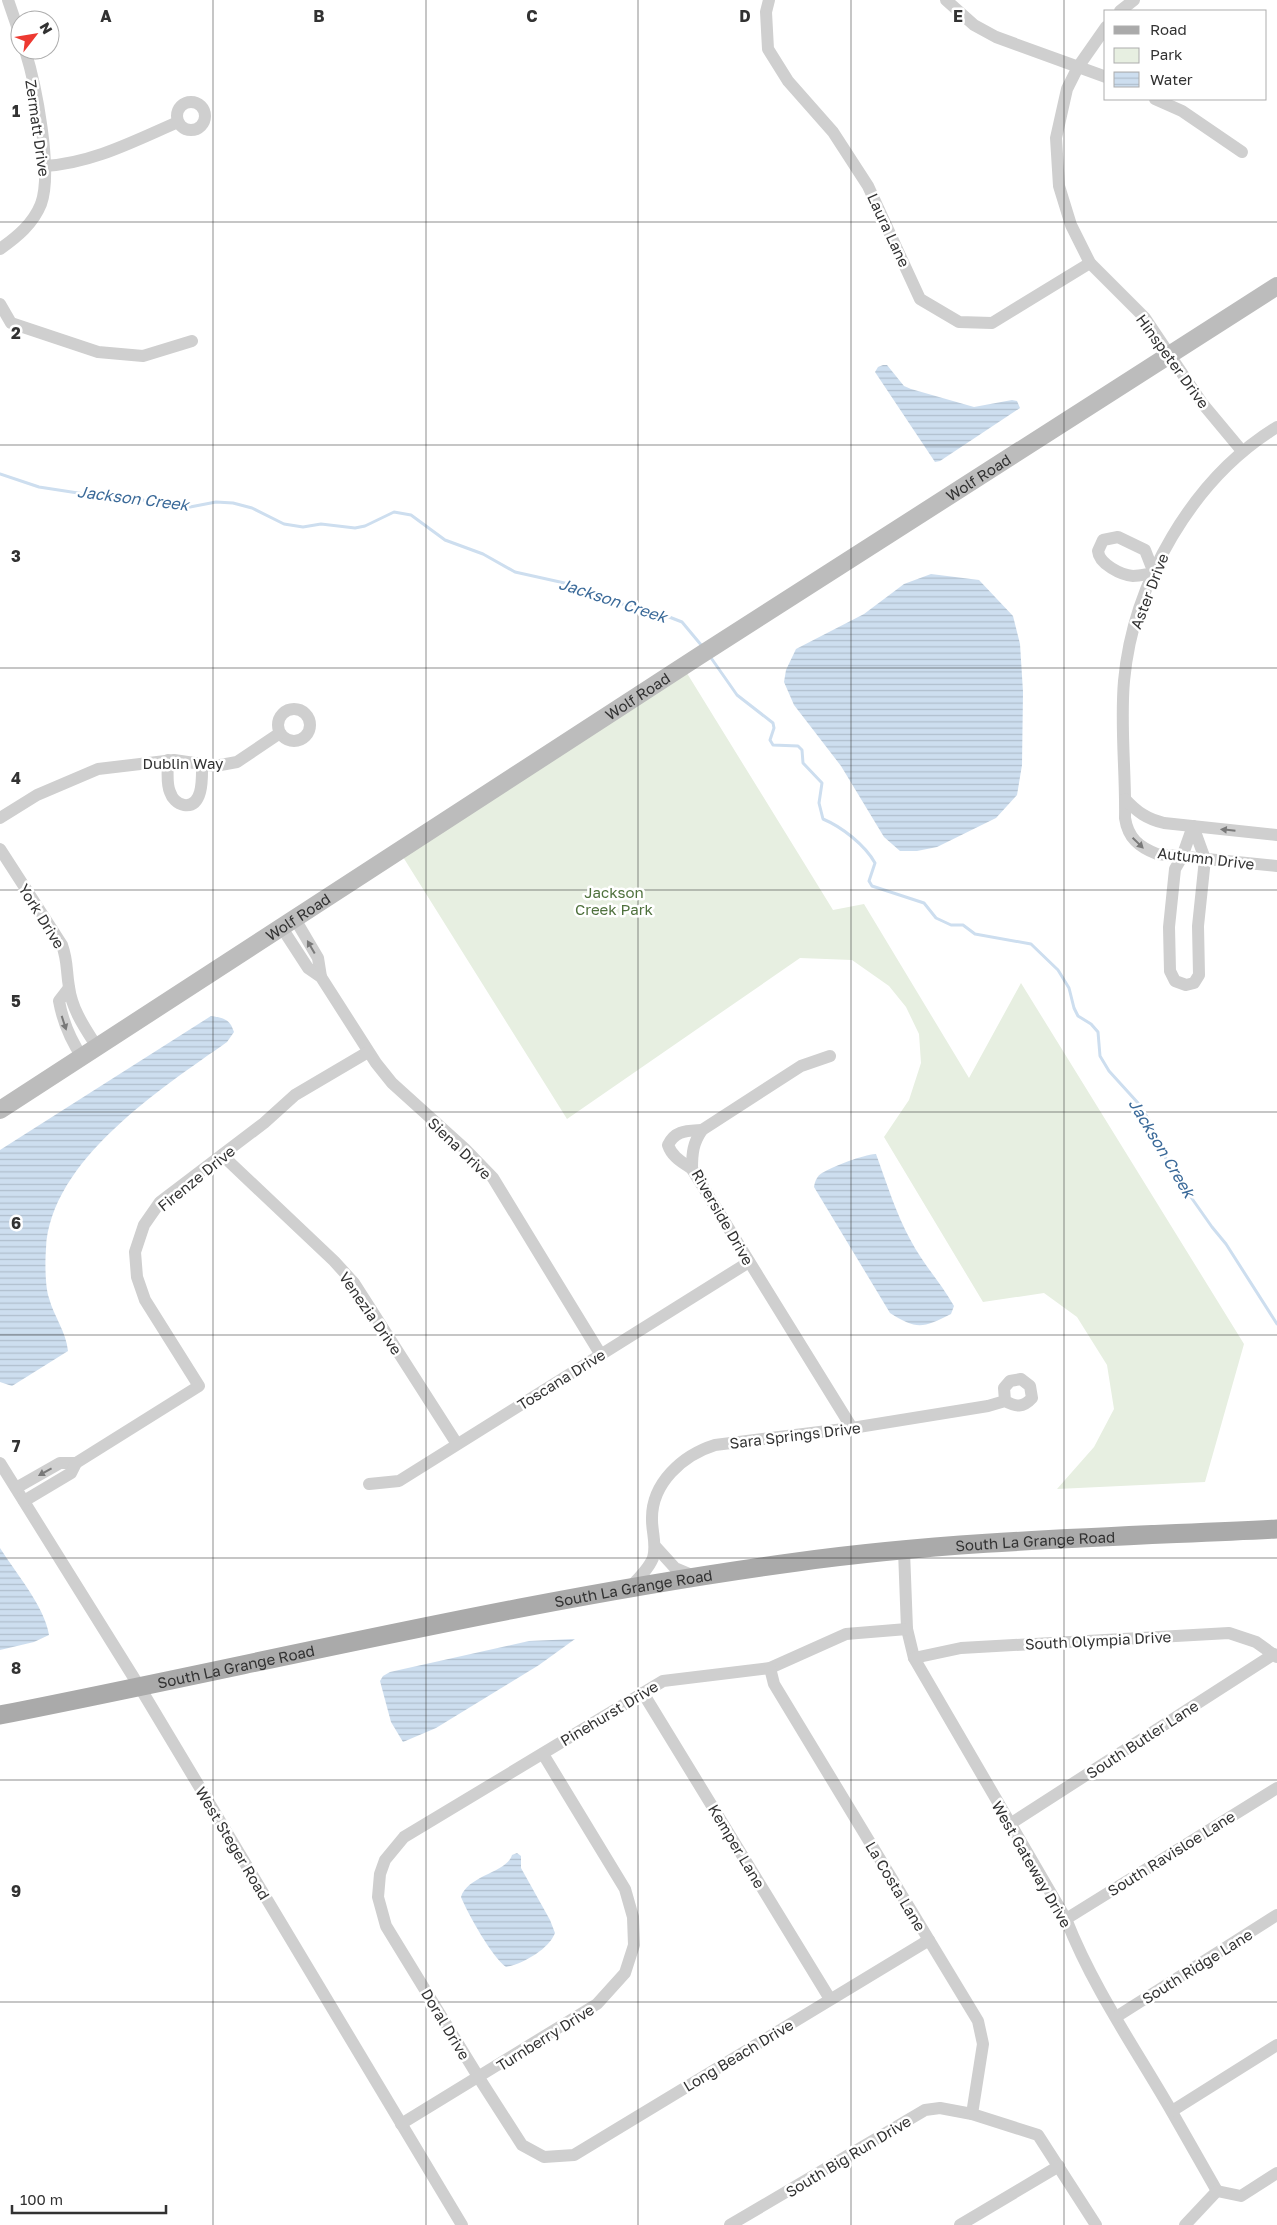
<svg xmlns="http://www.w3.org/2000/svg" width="1277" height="2225" font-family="'Golos Text',sans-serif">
<defs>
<pattern id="water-rules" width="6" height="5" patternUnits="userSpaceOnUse" patternTransform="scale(1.25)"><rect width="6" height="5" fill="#cddeef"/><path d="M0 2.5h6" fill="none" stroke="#b0bfcd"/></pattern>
</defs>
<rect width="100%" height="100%" fill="#fff"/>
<path fill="#e7efe1" d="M685,670L833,910L864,904L969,1078L1021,983L1244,1344L1205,1482L1057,1489L1094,1447L1114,1409L1107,1365L1077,1317L1044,1293L983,1302L884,1137L909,1100L921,1063L919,1034L906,1007L889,986L852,960L800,958L567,1119L403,857Z"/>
<g fill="url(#water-rules)">
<path d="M883,365H887L904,386L911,389L974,407L1012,400L1017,401L1020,408L940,461L935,462L875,372L878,367Z"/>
<path d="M931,574L979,580L1013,616L1020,644L1023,692L1022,765L1017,795L996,818L937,847L917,851H900L884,837L841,766L794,705L784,682L786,670L796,649L864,614L904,584Z"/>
<path d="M211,1016C224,1018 230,1019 234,1032L227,1042C162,1088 50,1160 46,1249C45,1261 45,1287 49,1298C54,1317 66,1331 68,1351L12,1386L0,1382V1150Z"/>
<path d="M876,1154C887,1184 896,1214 911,1241C923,1264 941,1283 954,1306L951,1314C923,1328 917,1330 890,1313L814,1187C815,1181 817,1176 822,1173C834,1166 862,1155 876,1154Z"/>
<path d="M0,1548C15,1572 45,1607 49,1635L34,1642L0,1650Z"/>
<path d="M575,1639L539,1665L436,1728L403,1742L391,1722L380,1681L383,1676L390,1672L529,1641Z"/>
<path d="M517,1853L521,1856V1868L550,1920L555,1933C549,1949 523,1964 506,1967C492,1957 468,1914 461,1897C468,1875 507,1873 512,1855Z"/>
</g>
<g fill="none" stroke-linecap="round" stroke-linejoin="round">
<g stroke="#cddeef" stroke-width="3">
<path d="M0,474L39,487L91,495L131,496L155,504L190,507L216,502L233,503L252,508L284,524L303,527L321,524L355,528L365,526L394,512L411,515L445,540L483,554L515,572L569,584L622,604L659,613L682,622L702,646"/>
<path d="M709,655L737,695L773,723L774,728L770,740L773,745L798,746L802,750L803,763L822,783L819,803L823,819C842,827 865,845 875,863L869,881L872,886L924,903L936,918L951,925H963L975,934L1031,944L1058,970L1069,988L1074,1008L1078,1016L1091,1024L1098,1032L1100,1056L1109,1071L1138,1103L1149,1120L1154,1139L1181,1183L1212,1227L1226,1244L1277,1324"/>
</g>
<g stroke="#cfcfcf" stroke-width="12">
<path d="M8,0L20,35"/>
<path d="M769,0L766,12L768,49L788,81L833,132L868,186L920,299L959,322L992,323L1090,263"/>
<path d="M946,0L974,25L996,37L1106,77"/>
<path d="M1120,11L1134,0"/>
<path d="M1106,27L1078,67L1067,89L1056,138L1059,186L1071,225L1090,263L1145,318L1202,403L1242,451"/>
<path d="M1155,99L1182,111L1242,152"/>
<circle cx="191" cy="116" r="14"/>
<path d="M45,166C93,163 134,141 178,122"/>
<path d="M0,249C17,237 33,224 41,204C53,171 36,85 25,50"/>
<path d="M0,304L11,323L98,352L143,356L192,341"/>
<path d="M1277,427C1192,479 1133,583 1124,681C1120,726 1126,773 1125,818C1128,838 1139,847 1157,854L1277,866"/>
<path d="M1118,537L1145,550L1154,573C1147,574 1140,576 1133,576C1121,575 1099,564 1098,551L1103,540Z"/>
<circle cx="294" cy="725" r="16"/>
<path d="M168,760C168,770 166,783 170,792C172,798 177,804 184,805C204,808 202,776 202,764"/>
<path d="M1125,799C1137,812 1147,819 1164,823L1277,835"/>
<path d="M0,818L37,795L98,769L174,760L215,766L237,762L280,733"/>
<path d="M1193,826L1205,859L1198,926L1199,975L1194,983L1186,985L1175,981L1170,971L1169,927L1175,869L1182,857Z"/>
<path d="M0,849L62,945C68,962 66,970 69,987C72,1010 85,1028 97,1047"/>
<path d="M295,919L318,958L321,977"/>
<path d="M282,928L308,968L321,977L376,1063L392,1083L465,1149L493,1178L601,1355"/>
<path d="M69,988L59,1001C63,1023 70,1039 82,1057"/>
<path d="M830,1056L801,1066L702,1130C693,1143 692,1153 692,1169L852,1428"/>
<path d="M222,1155L334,1261L354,1283L457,1444"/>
<path d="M692,1169C682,1162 672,1157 668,1145C675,1130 687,1131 702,1130"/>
<path d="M0,1463L139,1686L462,2225"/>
<path d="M369,1484L399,1481L749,1262"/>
<path d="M16,1488L60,1463H76L199,1386L145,1300L137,1277L135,1252L144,1225L160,1202L264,1123L295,1095L368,1052"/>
<path d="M24,1501L71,1473L76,1463"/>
<path d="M655,1546L675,1568L694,1576"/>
<path d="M904,1551L907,1629L914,1658L1066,1919C1093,1988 1135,2048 1172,2112C1187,2138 1202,2165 1217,2191"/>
<path d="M628,1589C637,1580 648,1570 653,1558C657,1545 652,1533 652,1520C651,1483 683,1455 715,1445L852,1428L988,1406L1005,1401C1016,1407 1023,1408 1032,1398L1030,1386L1021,1379L1010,1381L1004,1388L1005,1401"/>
<path d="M907,1629L846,1634L770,1668L663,1681L404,1837L385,1860L380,1874L378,1897L386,1926L479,2078L522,2145L544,2157L574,2155L929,1940"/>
<path d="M914,1658L961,1648L1229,1633L1256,1642L1277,1657"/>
<path d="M770,1668L774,1684L978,2021L983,2044L972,2114"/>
<path d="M643,1693L830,1999"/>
<path d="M1010,1824L1274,1654"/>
<path d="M1066,1919L1277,1788"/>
<path d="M1116,2017L1277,1915"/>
<path d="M1172,2111L1277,2045"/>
<path d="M401,2124L597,2004L625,1973L634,1945L633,1917L625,1889L543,1754"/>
<path d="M1217,2191L1241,2196L1277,2173"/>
<path d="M730,2225L925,2110L940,2108L972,2114L1038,2135L1096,2225"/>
<path d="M960,2225L1059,2166"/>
<path d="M1185,2225L1217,2191"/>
</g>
<path stroke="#bcbcbc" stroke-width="18" id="s1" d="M0,1110L699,656L1277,286"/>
<path stroke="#aaa" stroke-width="19" id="s2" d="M0,1715C265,1663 529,1598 797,1562C956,1540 1117,1537 1277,1529"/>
</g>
<defs><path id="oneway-solid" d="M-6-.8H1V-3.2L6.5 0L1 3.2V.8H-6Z" transform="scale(1.25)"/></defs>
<g fill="#797979">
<use href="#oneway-solid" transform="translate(1228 830) rotate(-174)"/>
<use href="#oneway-solid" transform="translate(1138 843) rotate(44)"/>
<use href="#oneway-solid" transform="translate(311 947) rotate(-120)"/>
<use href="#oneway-solid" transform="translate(64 1023) rotate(72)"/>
<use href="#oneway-solid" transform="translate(45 1472) rotate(151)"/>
</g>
<path fill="none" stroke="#323232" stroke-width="1" stroke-opacity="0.55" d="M213,0V2225M426,0V2225M638,0V2225M851,0V2225M1064,0V2225M0,222H1277M0,445H1277M0,668H1277M0,890H1277M0,1112H1277M0,1335H1277M0,1558H1277M0,1780H1277M0,2002H1277"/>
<g text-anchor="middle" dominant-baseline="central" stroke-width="5" stroke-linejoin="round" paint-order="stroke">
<g font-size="15" fill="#323232" stroke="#fff">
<text transform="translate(38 128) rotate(82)">Zermatt Drive</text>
<text transform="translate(889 230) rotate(65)">Laura Lane</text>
<text transform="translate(1173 361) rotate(54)">Hinspeter Drive</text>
<text stroke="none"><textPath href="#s1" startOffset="1165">Wolf Road</textPath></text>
<text transform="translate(1149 591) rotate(-69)">Aster Drive</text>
<text stroke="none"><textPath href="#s1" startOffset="760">Wolf Road</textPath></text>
<text x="183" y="763">Dublin Way</text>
<text transform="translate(1206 858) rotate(7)">Autumn Drive</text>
<text transform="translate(42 916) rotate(58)">York Drive</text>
<text stroke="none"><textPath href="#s1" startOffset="355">Wolf Road</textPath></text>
<text transform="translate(460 1148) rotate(44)">Siena Drive</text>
<text transform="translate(196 1178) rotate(-39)">Firenze Drive</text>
<text transform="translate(723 1217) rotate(60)">Riverside Drive</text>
<text transform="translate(371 1313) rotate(55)">Venezia Drive</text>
<text transform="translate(561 1379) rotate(-32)">Toscana Drive</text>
<text transform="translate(795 1435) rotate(-7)">Sara Springs Drive</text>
<text stroke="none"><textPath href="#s2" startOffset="1051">South La Grange Road</textPath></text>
<text stroke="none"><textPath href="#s2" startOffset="646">South La Grange Road</textPath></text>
<text transform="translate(1098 1640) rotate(-3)">South Olympia Drive</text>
<text stroke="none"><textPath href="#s2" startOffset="241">South La Grange Road</textPath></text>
<text transform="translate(609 1713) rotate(-31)">Pinehurst Drive</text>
<text transform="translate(1142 1739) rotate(-33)">South Butler Lane</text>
<text transform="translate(233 1843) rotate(59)">West Steger Road</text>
<text transform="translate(737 1846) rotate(59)">Kemper Lane</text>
<text transform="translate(1171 1853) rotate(-32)">South Ravisloe Lane</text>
<text transform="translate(1032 1864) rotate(60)">West Gateway Drive</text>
<text transform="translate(896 1886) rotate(59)">La Costa Lane</text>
<text transform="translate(1197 1966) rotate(-32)">South Ridge Lane</text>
<text transform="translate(446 2024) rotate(59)">Doral Drive</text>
<text transform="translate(545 2037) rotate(-32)">Turnberry Drive</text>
<text transform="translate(738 2055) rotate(-31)">Long Beach Drive</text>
<text transform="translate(848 2156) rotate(-31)">South Big Run Drive</text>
</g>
<g font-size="15" fill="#4f713d" stroke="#fff">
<text x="614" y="892">Jackson<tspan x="614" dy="17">Creek Park</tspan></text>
</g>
<g font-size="16" font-style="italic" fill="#3b6a99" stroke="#fff">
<text transform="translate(133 498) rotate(7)">Jackson Creek</text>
<text transform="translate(613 600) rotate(18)">Jackson Creek</text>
<text transform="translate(1162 1148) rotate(59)">Jackson Creek</text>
</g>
</g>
<g font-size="16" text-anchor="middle" font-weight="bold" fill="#323232" stroke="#fff" stroke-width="5" stroke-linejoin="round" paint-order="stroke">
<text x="106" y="22">A</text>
<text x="319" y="22">B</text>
<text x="532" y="22">C</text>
<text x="745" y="22">D</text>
<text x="958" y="22">E</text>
<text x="16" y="117">1</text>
<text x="16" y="339">2</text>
<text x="16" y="562">3</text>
<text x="16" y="784">4</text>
<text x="16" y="1007">5</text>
<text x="16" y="1229">6</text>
<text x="16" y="1452">7</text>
<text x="16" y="1674">8</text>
<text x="16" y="1897">9</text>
</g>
<rect x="1104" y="10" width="162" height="90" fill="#ffffff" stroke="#adadad"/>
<rect x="1114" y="26" width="25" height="8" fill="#aaaaaa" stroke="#adadad"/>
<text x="1150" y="35" font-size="15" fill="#323232">Road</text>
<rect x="1114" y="48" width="25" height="15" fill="#e7efe1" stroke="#adadad"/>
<text x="1150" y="60" font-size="15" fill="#323232">Park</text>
<rect x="1114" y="72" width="25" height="15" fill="url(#water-rules)" stroke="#adadad"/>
<text x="1150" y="85" font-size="15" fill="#323232">Water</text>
<g transform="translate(35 35) rotate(59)"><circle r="24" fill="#ffffff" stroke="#adadad"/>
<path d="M0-4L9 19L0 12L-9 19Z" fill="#ed3931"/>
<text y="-8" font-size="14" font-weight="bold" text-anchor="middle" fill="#323232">N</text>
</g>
<path d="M12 2205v8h154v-8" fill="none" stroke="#323232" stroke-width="2.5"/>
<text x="20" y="2205" font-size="15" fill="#323232" stroke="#ffffff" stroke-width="4" paint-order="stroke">100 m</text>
</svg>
